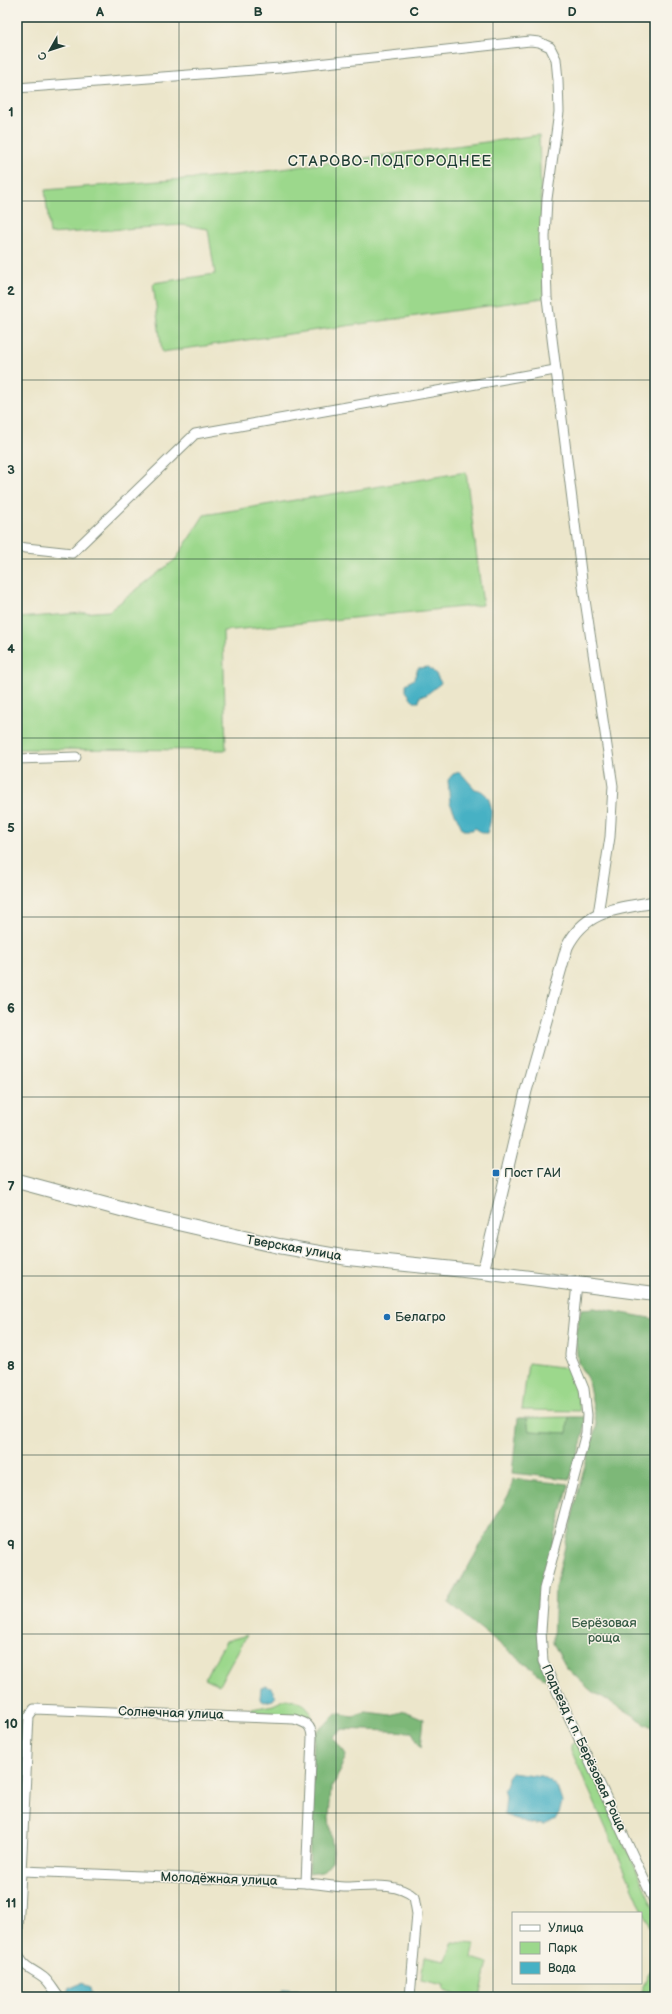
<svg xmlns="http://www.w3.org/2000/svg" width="672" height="2014" font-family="'Balsamiq Sans',sans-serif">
<rect width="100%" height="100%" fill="#f7f3e8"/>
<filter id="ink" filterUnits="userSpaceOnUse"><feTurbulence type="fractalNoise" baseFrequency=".025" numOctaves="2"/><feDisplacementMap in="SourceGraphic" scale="8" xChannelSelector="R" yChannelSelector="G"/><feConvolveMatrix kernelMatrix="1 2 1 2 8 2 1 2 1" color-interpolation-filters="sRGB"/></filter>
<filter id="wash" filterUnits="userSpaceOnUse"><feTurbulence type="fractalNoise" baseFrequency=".012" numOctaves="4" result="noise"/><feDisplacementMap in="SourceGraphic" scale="16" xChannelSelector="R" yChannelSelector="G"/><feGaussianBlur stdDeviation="0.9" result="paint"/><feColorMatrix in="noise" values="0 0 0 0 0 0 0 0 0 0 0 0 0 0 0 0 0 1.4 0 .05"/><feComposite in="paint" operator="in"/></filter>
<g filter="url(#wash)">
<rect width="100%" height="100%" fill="#ece6cb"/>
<g fill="#9cd88c" stroke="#5e8a60">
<path d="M539,135L544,298L162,352L153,283L215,274L208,229L182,225L50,234L45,190L236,175Z"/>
<path d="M466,472L483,605L223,631L226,750L17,749V618L109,611L176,559L204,515Z"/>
<path d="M528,1363L569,1368L577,1386L580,1411L522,1410Z"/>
<path d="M569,1417L567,1433L529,1431L527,1418Z"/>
<path d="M247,1635L219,1685L205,1678L226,1641Z"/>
<path d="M286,1699C300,1702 309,1703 312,1718L252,1712V1709L273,1705Z"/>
<path d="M576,1741L582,1748L655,1911V1938L571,1750V1745Z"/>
<path d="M453,1942L475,1944L472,1958L488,1963L480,1997H460L443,1989L444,1985L421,1980L424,1957L446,1961Z"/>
<path d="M655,1964V1987L649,1996L642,1997V1986Z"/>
</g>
<g fill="#7db878" stroke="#4e7a56">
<path d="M594,1308L655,1319V1729L589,1689L566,1667L553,1643L555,1588L583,1472L597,1427L588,1380L578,1363L575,1335L581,1309Z"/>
<path d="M569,1417H585L584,1433L570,1479L512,1473L518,1418H527L529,1431L567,1433Z"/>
<path d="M513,1479L569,1484L541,1589V1661L546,1680L448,1603L510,1492Z"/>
<path d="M405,1711L424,1719L421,1748L412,1732L343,1729L333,1736C335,1745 343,1747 346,1755L336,1780L331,1787L329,1818L333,1851L332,1861L322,1872L309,1874L314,1733L324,1726L336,1713L353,1716L366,1712L391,1715Z"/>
</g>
<g fill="#46b1c4" stroke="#32777c">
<path d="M429,667L436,674L441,683L426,695L420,696L419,702H414L406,691V684L414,679L418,668Z"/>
<path d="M460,772L475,789C495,792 493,818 487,833H483L475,828L472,830H463L450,803L448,780L453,774Z"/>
<path d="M266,1686L271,1688L276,1696L273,1700L264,1702L260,1699L261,1688Z"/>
<path d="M512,1772L541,1776L550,1781L557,1787L562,1802L559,1814L556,1819L544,1825L529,1823L504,1815L506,1797L504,1788L507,1784L508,1777Z"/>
<path d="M82,1983L90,1988L92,1997H67L68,1989Z"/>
<path d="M283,1989L299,1990L302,1997H283Z"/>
</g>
</g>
<g filter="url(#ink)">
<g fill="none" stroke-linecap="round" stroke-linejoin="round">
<defs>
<g id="minor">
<path d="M17,88L280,68L530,41L539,42L550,47L556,59L558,80L559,112L547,199L545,237L547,298L582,580L613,786L610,837L598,914"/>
<path d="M17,547L72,553L195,434L555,370"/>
<path d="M17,759L76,757"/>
<path d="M577,1283L570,1355L584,1389L587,1415L586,1433L544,1589L541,1631L543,1661L655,1903"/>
<path d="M23,1871L306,1883C319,1884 331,1886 344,1887C366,1887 396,1881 414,1897L417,1914L410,1997"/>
<path d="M59,1997C54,1991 49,1981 43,1977C30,1967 22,1968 17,1950L29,1716L34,1709L294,1719C306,1723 311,1724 312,1737L306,1883"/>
</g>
<path id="tertiary" d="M483,1272L526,1091L567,947C586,909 617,909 655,902"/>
<path id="primary" d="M17,1181L147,1216L279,1246L348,1258L483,1272L655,1294"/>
</defs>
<use href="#minor" stroke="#869280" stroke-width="11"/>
<use href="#tertiary" stroke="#869280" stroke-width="13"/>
<use href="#primary" stroke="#869280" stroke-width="16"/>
<use href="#minor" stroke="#fff" stroke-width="9"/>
<use href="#tertiary" stroke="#fff" stroke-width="11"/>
<use href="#primary" stroke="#fff" stroke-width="14"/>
</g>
</g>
<path fill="none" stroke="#1f3d34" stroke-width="1" stroke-opacity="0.55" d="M179,17V1997M336,17V1997M493,17V1997M17,201H655M17,380H655M17,559H655M17,738H655M17,917H655M17,1097H655M17,1276H655M17,1455H655M17,1634H655M17,1813H655"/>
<g fill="#1f6fb2" stroke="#f7f3e8" stroke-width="1.5">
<rect x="492" y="1169" width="8" height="8" rx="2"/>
<circle cx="387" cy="1317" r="4"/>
</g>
<g text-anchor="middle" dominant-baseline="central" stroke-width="3" stroke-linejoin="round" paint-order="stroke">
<g font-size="13" fill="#1f3d34" stroke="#f7f3e8" text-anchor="start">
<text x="504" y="1173">Пост ГАИ</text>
<text x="395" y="1317">Белагро</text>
</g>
<g font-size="13" fill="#1f3d34" stroke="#f7f3e8">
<text transform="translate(294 1248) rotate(10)">Тверская улица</text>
<text transform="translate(171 1713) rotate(2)">Солнечная улица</text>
<text transform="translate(584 1748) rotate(65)">Подъезд к п. Берёзовая Роща</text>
<text transform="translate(219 1879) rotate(2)">Молодёжная улица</text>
</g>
<g font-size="13" fill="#385c46" stroke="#f7f3e8">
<text x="604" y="1623">Берёзовая<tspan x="604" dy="15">роща</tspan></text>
</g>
<g font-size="15" letter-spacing="1" fill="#1f3d34" stroke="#f7f3e8">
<text x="390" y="161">СТАРОВО-ПОДГОРОДНЕЕ</text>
</g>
</g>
<rect width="672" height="2014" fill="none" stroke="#f7f3e8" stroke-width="44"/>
<rect x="512" y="1912" width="130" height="72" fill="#f7f3e8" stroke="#a1aaa0"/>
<rect x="520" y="1925" width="20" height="6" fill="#ffffff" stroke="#a1aaa0"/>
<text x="548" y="1932" font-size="12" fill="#1f3d34">Улица</text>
<rect x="520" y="1942" width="20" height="12" fill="#9cd88c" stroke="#a1aaa0"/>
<text x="548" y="1952" font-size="12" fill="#1f3d34">Парк</text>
<rect x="520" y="1962" width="20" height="12" fill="#46b1c4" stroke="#a1aaa0"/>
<text x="548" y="1972" font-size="12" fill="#1f3d34">Вода</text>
<g transform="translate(50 50) rotate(231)" stroke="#f7f3e8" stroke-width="3" paint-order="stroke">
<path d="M0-3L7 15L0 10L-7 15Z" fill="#1f3d34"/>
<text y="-6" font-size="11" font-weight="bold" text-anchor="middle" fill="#1f3d34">С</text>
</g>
<rect x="22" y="22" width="628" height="1970" fill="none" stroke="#1f3d34" stroke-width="1.5"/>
<g font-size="13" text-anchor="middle" font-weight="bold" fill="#1f3d34">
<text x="100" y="16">A</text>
<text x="258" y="16">B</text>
<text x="414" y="16">C</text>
<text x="572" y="16">D</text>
<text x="11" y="116">1</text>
<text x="11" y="295">2</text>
<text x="11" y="474">3</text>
<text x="11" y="653">4</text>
<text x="11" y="832">5</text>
<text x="11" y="1012">6</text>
<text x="11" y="1191">7</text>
<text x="11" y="1370">8</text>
<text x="11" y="1549">9</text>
<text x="11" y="1728">10</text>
<text x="11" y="1907">11</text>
</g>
</svg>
